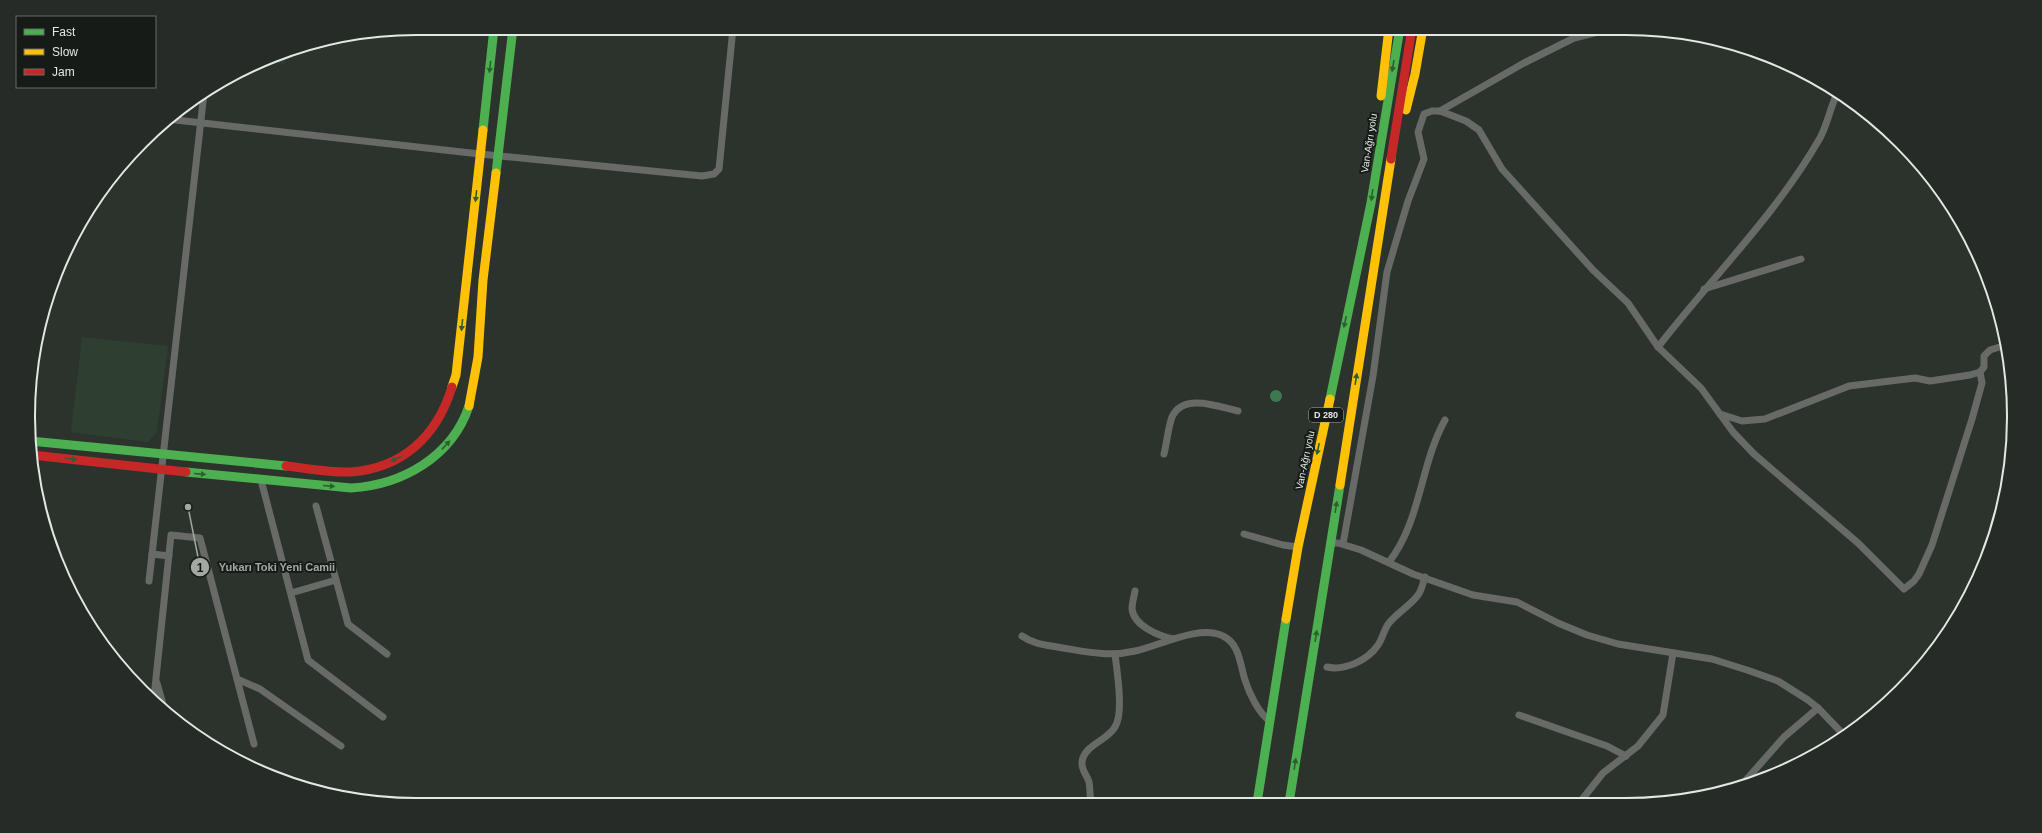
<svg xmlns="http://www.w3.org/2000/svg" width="2042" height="833" font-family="Arial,sans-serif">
<rect width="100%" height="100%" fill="#2c332d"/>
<g fill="#2e3f32">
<path d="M286,51L285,64L263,61Z"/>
<path d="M82,337L168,346L157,432L148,442L71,432Z"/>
</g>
<circle fill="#3c794f" cx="1276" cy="396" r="6"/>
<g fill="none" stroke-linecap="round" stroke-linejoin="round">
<g stroke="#676a67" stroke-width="7">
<path d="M1440,111L1524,63L1574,38L1614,28"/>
<path d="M167,119L480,154L702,176L714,174L719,169L733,28"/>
<path d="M1704,289L1801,259"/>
<path d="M1658,347C1712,277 1776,215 1820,138C1827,125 1830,109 1836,96L1838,93"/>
<path d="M1720,414L1742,421L1765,419L1849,386L1915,378L1930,381L1970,375L1980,372L1984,367V356L1990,350L2006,345"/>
<path d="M1164,454C1167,442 1168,428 1172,417C1183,392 1220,407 1238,411"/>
<path d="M261,480L308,660L383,717"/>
<path d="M316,506L348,624L387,654"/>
<path d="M1244,534L1283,545L1298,547"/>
<path d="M1330,543H1338L1361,550L1413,574L1473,595L1517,602L1558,623L1587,635L1618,644L1712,659L1747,670L1778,681L1808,700L1818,708L1784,737L1746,780"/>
<path d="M1343,544L1373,376L1387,272L1408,201L1424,159L1418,132L1424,114L1432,111H1440L1466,121L1479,130L1502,169L1593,270L1628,303L1658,347L1701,388L1733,432L1754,454L1858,543L1904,589L1914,581L1919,574L1932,545L1972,419L1982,383L1980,372"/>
<path d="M152,554L169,556"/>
<path d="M1389,562C1421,521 1420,465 1445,420"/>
<path d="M149,581L204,93"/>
<path d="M1135,591C1134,597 1132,603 1132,609C1134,626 1159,636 1173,639"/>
<path d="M291,593L336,580"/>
<path d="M1022,636C1035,645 1048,645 1063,648C1087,652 1110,657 1135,651C1159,646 1200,624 1223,636C1240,644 1240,665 1245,680C1249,693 1259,714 1270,721"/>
<path d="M1327,667C1345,671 1368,660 1378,645C1383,638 1384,629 1389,623C1398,612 1411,605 1418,595C1422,590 1423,582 1425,577"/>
<path d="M237,679L260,689L341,746"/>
<path d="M157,683L164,708"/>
<path d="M154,697L171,535L200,538L254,744"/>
<path d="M1818,708L1843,734"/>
<path d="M1519,715L1607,746L1626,756"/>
<path d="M1580,802L1603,773L1638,746L1663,715L1673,653"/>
<path d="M1091,803C1090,796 1090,788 1089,782C1087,775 1081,770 1082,762C1084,745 1107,741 1115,727C1124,713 1117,672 1115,654"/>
</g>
<g stroke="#4caf50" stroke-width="9">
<path d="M483,130L494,28"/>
<path d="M496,173L513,28"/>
<path d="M1330,399L1371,203L1400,28"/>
<path d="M30,441L286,466"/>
<path d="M186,472L351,488C402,485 452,457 469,406"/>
<path d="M1257,803L1286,619"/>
<path d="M1289,803L1340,485"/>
</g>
<g stroke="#ffc107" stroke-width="9">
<path d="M1381,96L1389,28"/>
<path d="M1406,110L1415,74L1423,28"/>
<path d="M452,387L456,375L483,130"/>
<path d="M469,406L478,357L483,280L496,173"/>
<path d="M1340,485L1391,159"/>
<path d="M1286,619L1298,547L1330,399"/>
</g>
<g stroke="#c62828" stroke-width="9">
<path d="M1391,159L1412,28"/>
<path d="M32,455L186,472"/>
<path d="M286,466C305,468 332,473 351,472C403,468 437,436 452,387"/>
</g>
</g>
<defs><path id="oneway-solid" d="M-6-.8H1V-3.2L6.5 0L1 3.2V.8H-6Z"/></defs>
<g fill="#2e5e31">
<use href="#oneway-solid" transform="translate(1393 66) rotate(100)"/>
<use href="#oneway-solid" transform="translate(490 67) rotate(96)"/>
<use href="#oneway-solid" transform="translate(1372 195) rotate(98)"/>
<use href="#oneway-solid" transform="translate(476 196) rotate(96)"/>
<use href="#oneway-solid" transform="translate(1345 322) rotate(102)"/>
<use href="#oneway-solid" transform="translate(462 325) rotate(96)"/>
<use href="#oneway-solid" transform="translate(1356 379) rotate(-81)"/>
<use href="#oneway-solid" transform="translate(446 445) rotate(-47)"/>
<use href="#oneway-solid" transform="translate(1318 449) rotate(102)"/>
<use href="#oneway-solid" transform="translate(71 459) rotate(7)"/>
<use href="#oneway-solid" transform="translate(396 459) rotate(154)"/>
<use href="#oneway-solid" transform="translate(200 474) rotate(5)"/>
<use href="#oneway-solid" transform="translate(329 486) rotate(5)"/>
<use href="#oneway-solid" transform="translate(1336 507) rotate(-81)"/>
<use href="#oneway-solid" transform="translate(1316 636) rotate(-81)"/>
<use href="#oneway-solid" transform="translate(1295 764) rotate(-81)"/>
</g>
<g text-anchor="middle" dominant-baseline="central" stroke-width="4" stroke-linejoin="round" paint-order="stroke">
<rect fill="#161b17" stroke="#a4aba5" stroke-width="1" x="1309" y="408" width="34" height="14" rx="3"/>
<g font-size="9" font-weight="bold" fill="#e1e9e2">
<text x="1326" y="415">D 280</text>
</g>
<g font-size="10" fill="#e1e9e2" stroke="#161b17">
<text transform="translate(1369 143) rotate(-81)">Van-Ağrı yolu</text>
<text transform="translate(1305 460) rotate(-78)">Van-Ağrı yolu</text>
</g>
</g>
<path d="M0 0H2042V833H0ZM416 35H1626A381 381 0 0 1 2007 416V417A381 381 0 0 1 1626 798H416A381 381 0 0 1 35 417V416A381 381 0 0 1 416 35Z" fill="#262b27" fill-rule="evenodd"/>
<path fill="none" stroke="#e1e9e2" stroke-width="2" d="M416 35H1626A381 381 0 0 1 2007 416V417A381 381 0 0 1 1626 798H416A381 381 0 0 1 35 417V416A381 381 0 0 1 416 35Z"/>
<path fill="none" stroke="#a2a9a3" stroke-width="1.5" d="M188 507L200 567"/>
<g fill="#a2a9a3" stroke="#161b17" stroke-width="1.5">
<circle cx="188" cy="507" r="4"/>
<circle cx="200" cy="567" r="10"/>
</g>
<g font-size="12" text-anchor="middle" font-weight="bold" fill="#111">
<text x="200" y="572">1</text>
</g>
<g font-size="11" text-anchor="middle" font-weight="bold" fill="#a2a9a3" stroke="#161b17" stroke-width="4" stroke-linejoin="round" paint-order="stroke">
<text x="277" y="571">Yukarı Toki Yeni Camii</text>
</g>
<rect x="16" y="16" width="140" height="72" fill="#161b17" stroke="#676d68"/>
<rect x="24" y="29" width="20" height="6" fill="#4caf50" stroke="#676d68"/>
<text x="52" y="36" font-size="12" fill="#e1e9e2">Fast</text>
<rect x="24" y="49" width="20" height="6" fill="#ffc107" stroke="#676d68"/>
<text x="52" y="56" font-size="12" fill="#e1e9e2">Slow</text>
<rect x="24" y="69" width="20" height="6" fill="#c62828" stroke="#676d68"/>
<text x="52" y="76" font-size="12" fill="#e1e9e2">Jam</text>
</svg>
